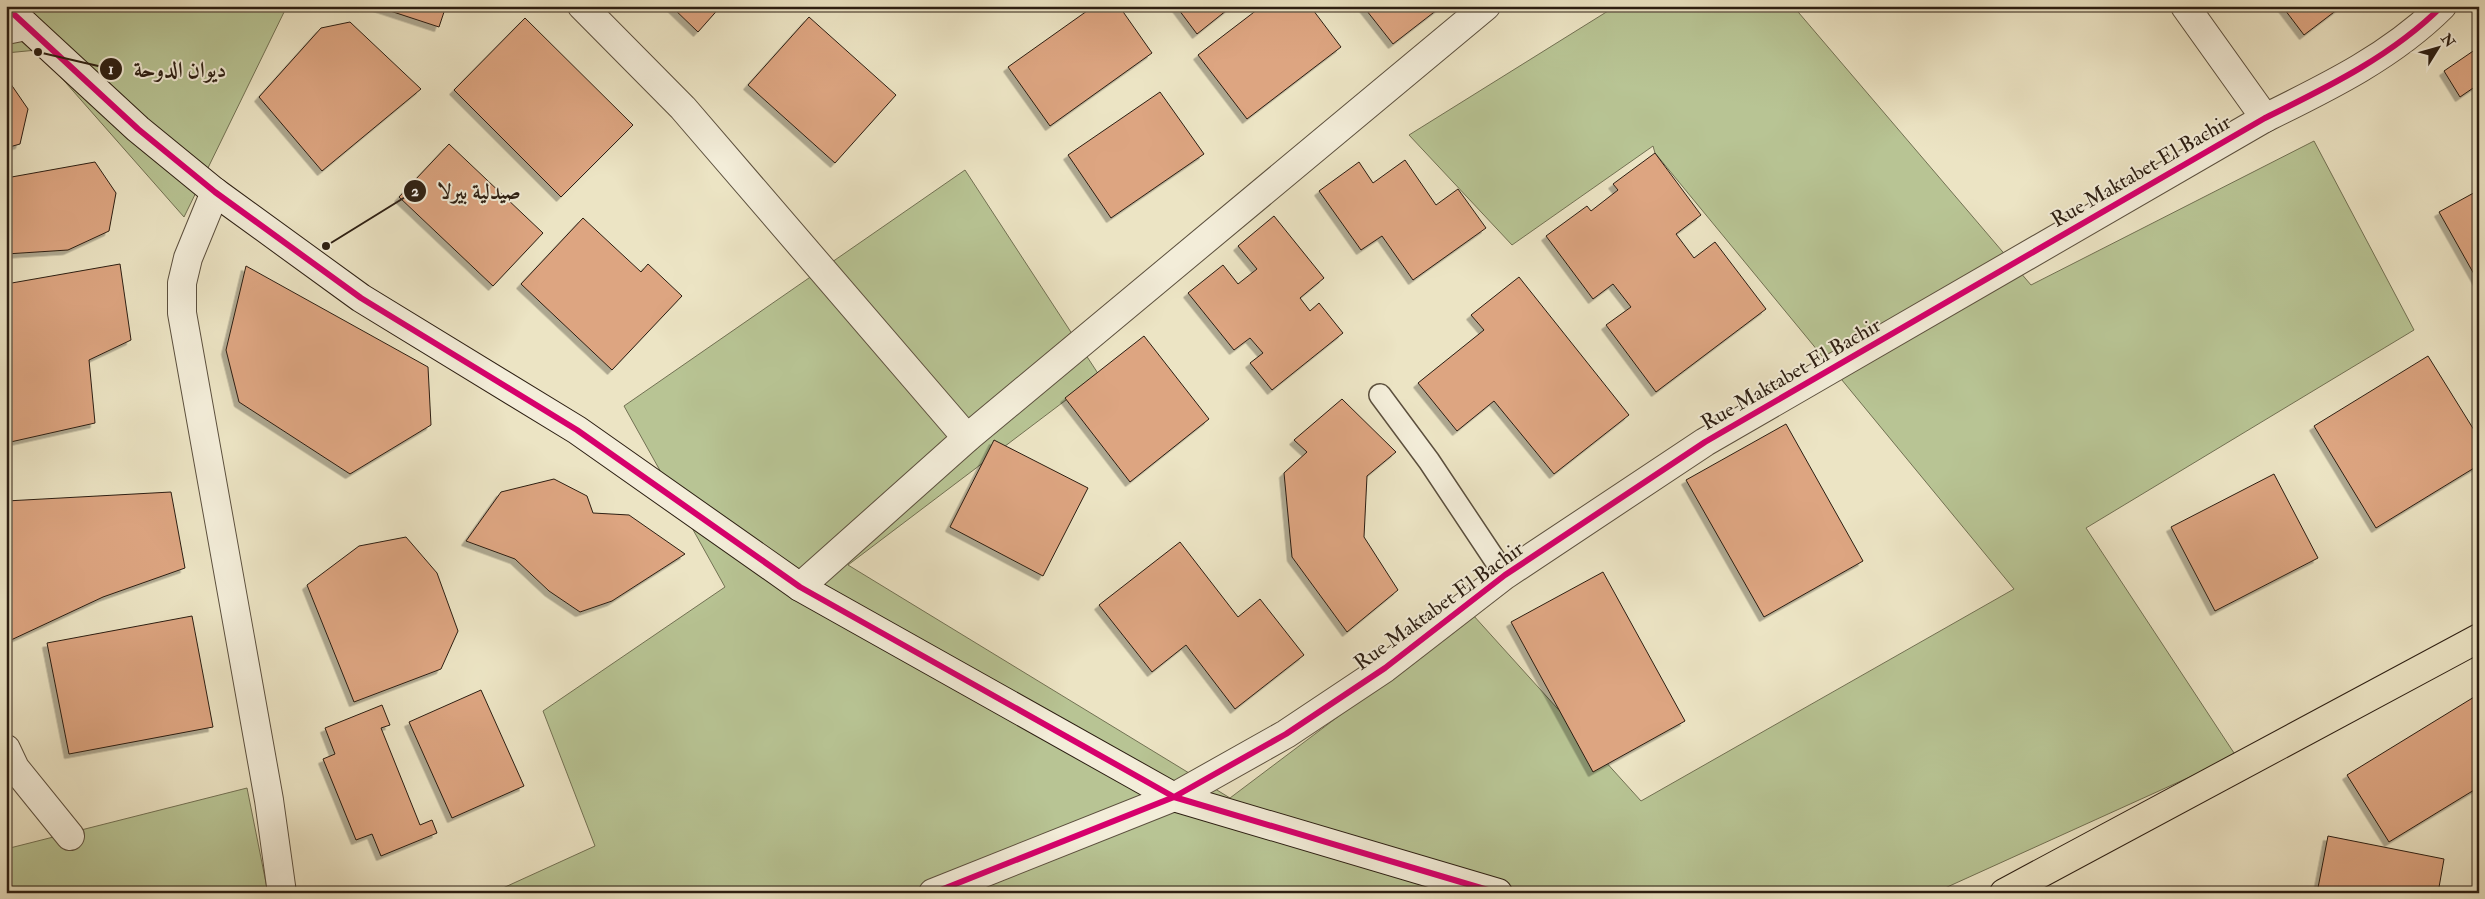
<svg xmlns="http://www.w3.org/2000/svg" width="2485" height="899" font-family="'IM FELL Double Pica',Amiri,serif">
<defs>
<filter id="shadow"><feDropShadow dx="-4.5" dy="4.5" stdDeviation="0" flood-color="#0004"/></filter>
</defs>
<rect width="100%" height="100%" fill="#ece4c4"/>
<filter id="stains"><feTurbulence type="fractalNoise" baseFrequency=".004" numOctaves="4"/><feColorMatrix values="0 0 0 0 .2 0 0 0 0 .09 0 0 0 0 .02 0 0 0 .5 -.17"/></filter>
<radialGradient id="worn" r=".72"><stop offset=".6" stop-color="#630" stop-opacity="0"/><stop offset="1" stop-color="#630" stop-opacity=".3"/></radialGradient>
<g fill="#b8c494" stroke="#727153">
<path d="M6,6H287L184,217L37,50L6,53Z"/>
<path d="M1616,6H1793L2031,285L2314,141L2414,330L2086,528L2236,756L1934,893H492L595,846L543,711L725,587L624,406L965,170L1099,375L848,565L1230,798L1473,615L1641,801L2014,589L1655,153L1653,146L1512,245L1409,135Z"/>
<path d="M247,788L268,893H6V849Z"/>
</g>
<g fill="#dda581" stroke="#2c1e12" filter="url(#shadow)">
<path d="M375,6H446L439,27Z"/>
<path d="M671,6H721L698,32Z"/>
<path d="M1094,6H1119L1152,53L1050,126L1008,67Z"/>
<path d="M1176,6H1232L1197,34Z"/>
<path d="M1262,6H1310L1341,47L1247,119L1198,55Z"/>
<path d="M1363,6H1442L1393,44Z"/>
<path d="M2282,6H2342L2304,35Z"/>
<path d="M809,17L896,95L835,163L748,85Z"/>
<path d="M525,18L633,125L561,197L454,90Z"/>
<path d="M350,22L421,89L322,171L259,97L321,28Z"/>
<path d="M2479,47V84L2460,97L2444,71Z"/>
<path d="M6,77L28,109L20,144L6,148Z"/>
<path d="M1160,92L1204,154L1111,218L1068,155Z"/>
<path d="M449,144L543,233L493,286L399,197Z"/>
<path d="M1655,153L1701,215L1676,234L1694,258L1715,242L1766,309L1656,392L1606,325L1631,307L1613,284L1593,299L1546,236L1587,206L1591,211L1618,190L1613,184Z"/>
<path d="M1405,160L1436,205L1458,189L1486,228L1413,280L1382,236L1361,250L1319,191L1359,162L1373,183Z"/>
<path d="M95,162L116,193L109,231L68,250L6,254V178Z"/>
<path d="M2479,190V283L2439,212Z"/>
<path d="M1274,216L1324,278L1300,298L1310,311L1319,303L1343,333L1272,390L1250,363L1263,353L1250,338L1234,350L1188,293L1223,265L1238,284L1257,269L1238,246Z"/>
<path d="M583,218L641,272L648,264L682,296L612,370L521,284Z"/>
<path d="M120,264L131,340L89,360L95,423L6,443V284Z"/>
<path d="M246,266L428,367L431,425L350,474L239,402L226,350Z"/>
<path d="M1519,277L1629,415L1554,474L1494,401L1457,431L1418,383L1484,330L1471,315Z"/>
<path d="M1144,336L1209,419L1130,482L1065,398Z"/>
<path d="M2428,356L2479,438V465L2376,528L2314,426Z"/>
<path d="M1342,399L1396,452L1367,476L1364,537L1398,590L1347,632L1292,557L1284,473L1307,452L1294,440Z"/>
<path d="M1786,424L1863,561L1764,617L1686,480Z"/>
<path d="M994,440L1088,488L1043,576L950,527Z"/>
<path d="M2274,474L2318,558L2215,611L2171,527Z"/>
<path d="M554,479L587,496L593,513L629,515L685,554L612,601L580,612L549,591L515,559L466,541L501,492Z"/>
<path d="M171,492L185,568L103,597L11,640L6,585V501Z"/>
<path d="M406,537L437,573L458,631L441,669L354,702L307,585L359,546Z"/>
<path d="M1180,542L1238,617L1260,599L1304,655L1235,709L1186,645L1152,672L1099,605Z"/>
<path d="M1603,572L1685,721L1593,772L1511,622Z"/>
<path d="M192,616L213,727L69,754L47,643Z"/>
<path d="M481,690L524,786L452,818L409,722Z"/>
<path d="M2479,694V787L2389,842L2347,775Z"/>
<path d="M382,705L390,725L381,728L420,825L432,820L437,833L381,856L372,834L356,840L323,759L335,754L325,728Z"/>
<path d="M2328,836L2444,859L2438,893H2317Z"/>
</g>
<g fill="none" stroke-linecap="round" stroke-linejoin="round">
<defs>
<path id="lane" d="M1380,395L1429,461L1505,575"/>
<g id="street">
<path d="M582,6L683,108L967,438"/>
<path d="M2185,6L2265,118"/>
<path d="M6,30L26,26"/>
<path d="M215,192L188,258L182,283V313L269,800L282,893"/>
<path d="M800,587L967,438L1486,6"/>
<path d="M6,749L15,768L70,836"/>
<path d="M933,893L1174,797L1286,734L1385,668L1505,575L1705,442L2265,118C2328,87 2392,56 2442,6"/>
</g>
<path id="secondary" d="M6,7L138,129L215,192L361,298L577,430L800,587L1174,797L1498,893"/>
<path id="primary" d="M2004,893L2479,638"/>
</defs>
<use href="#lane" stroke="#5c503e" stroke-width="24"/>
<use href="#street" stroke="#5c503e" stroke-width="30"/>
<use href="#secondary" stroke="#2c1e12" stroke-width="30"/>
<use href="#primary" stroke="#2c1e12" stroke-width="30"/>
<use href="#lane" stroke="#f3edd9" stroke-width="21"/>
<use href="#street" stroke="#f3edd9" stroke-width="28"/>
<use href="#secondary" stroke="#f3edd9" stroke-width="28"/>
<use href="#primary" stroke="#ece4c4" stroke-width="28"/>
<defs>
<g id="cycleway">
<path d="M6,7L138,129L215,192L361,298L577,430L800,587L1174,797L1498,893"/>
<path d="M933,893L1174,797L1286,734L1385,668L1505,575L1705,442L2265,118C2328,87 2392,56 2442,6"/>
</g>
</defs>
<use href="#cycleway" stroke="#f3edd9" stroke-width="9"/>
<use href="#cycleway" stroke="#d6006c" stroke-width="6"/>
</g>
<g text-anchor="middle" dominant-baseline="central" stroke-width="4" stroke-linejoin="round" paint-order="stroke">
<g font-size="21" fill="#2c1e12" stroke="#f3edd9">
<text transform="translate(2141 171) rotate(-30)">Rue Maktabet El Bachir</text>
<text transform="translate(1791 374) rotate(-30)">Rue Maktabet El Bachir</text>
<text transform="translate(1439 606) rotate(-36)">Rue Maktabet El Bachir</text>
</g>
</g>
<path fill="none" stroke="#2c1e12" stroke-width="2" d="M38 52L111 69M326 246L415 191"/>
<g fill="#2c1e12" stroke="#f3edd9" stroke-width="2">
<circle cx="38" cy="52" r="5"/>
<circle cx="326" cy="246" r="5"/>
<circle cx="111" cy="69" r="12"/>
<circle cx="415" cy="191" r="12"/>
</g>
<g font-size="15" text-anchor="middle" font-weight="bold" fill="#fff">
<text x="111" y="74">1</text>
<text x="415" y="196">2</text>
</g>
<g font-size="22" text-anchor="middle" font-weight="bold" fill="#2c1e12" stroke="#f3edd9" stroke-width="4" stroke-linejoin="round" paint-order="stroke">
<text x="180" y="77">ديوان الدوحة</text>
<text x="479" y="199">صيدلية بيرلا</text>
</g>
<rect width="2485" height="899" fill="none" stroke="#ece4c4" stroke-width="25"/>
<rect x="8" y="8" width="2470" height="884" fill="none" stroke="#2c1e12" stroke-width="2.5"/>
<rect x="12" y="12" width="2460" height="874" fill="none" stroke="#2c1e12"/>
<g transform="translate(2438 48) rotate(53)" stroke="#f3edd9" stroke-width="4" paint-order="stroke">
<path d="M0-4L9 19L0 12L-9 19Z" fill="#2c1e12"/>
<text y="-8" font-size="14" font-weight="bold" text-anchor="middle" fill="#2c1e12">N</text>
</g>
<rect width="100%" height="100%" filter="url(#stains)"/>
<rect width="100%" height="100%" fill="url(#worn)"/>
</svg>
